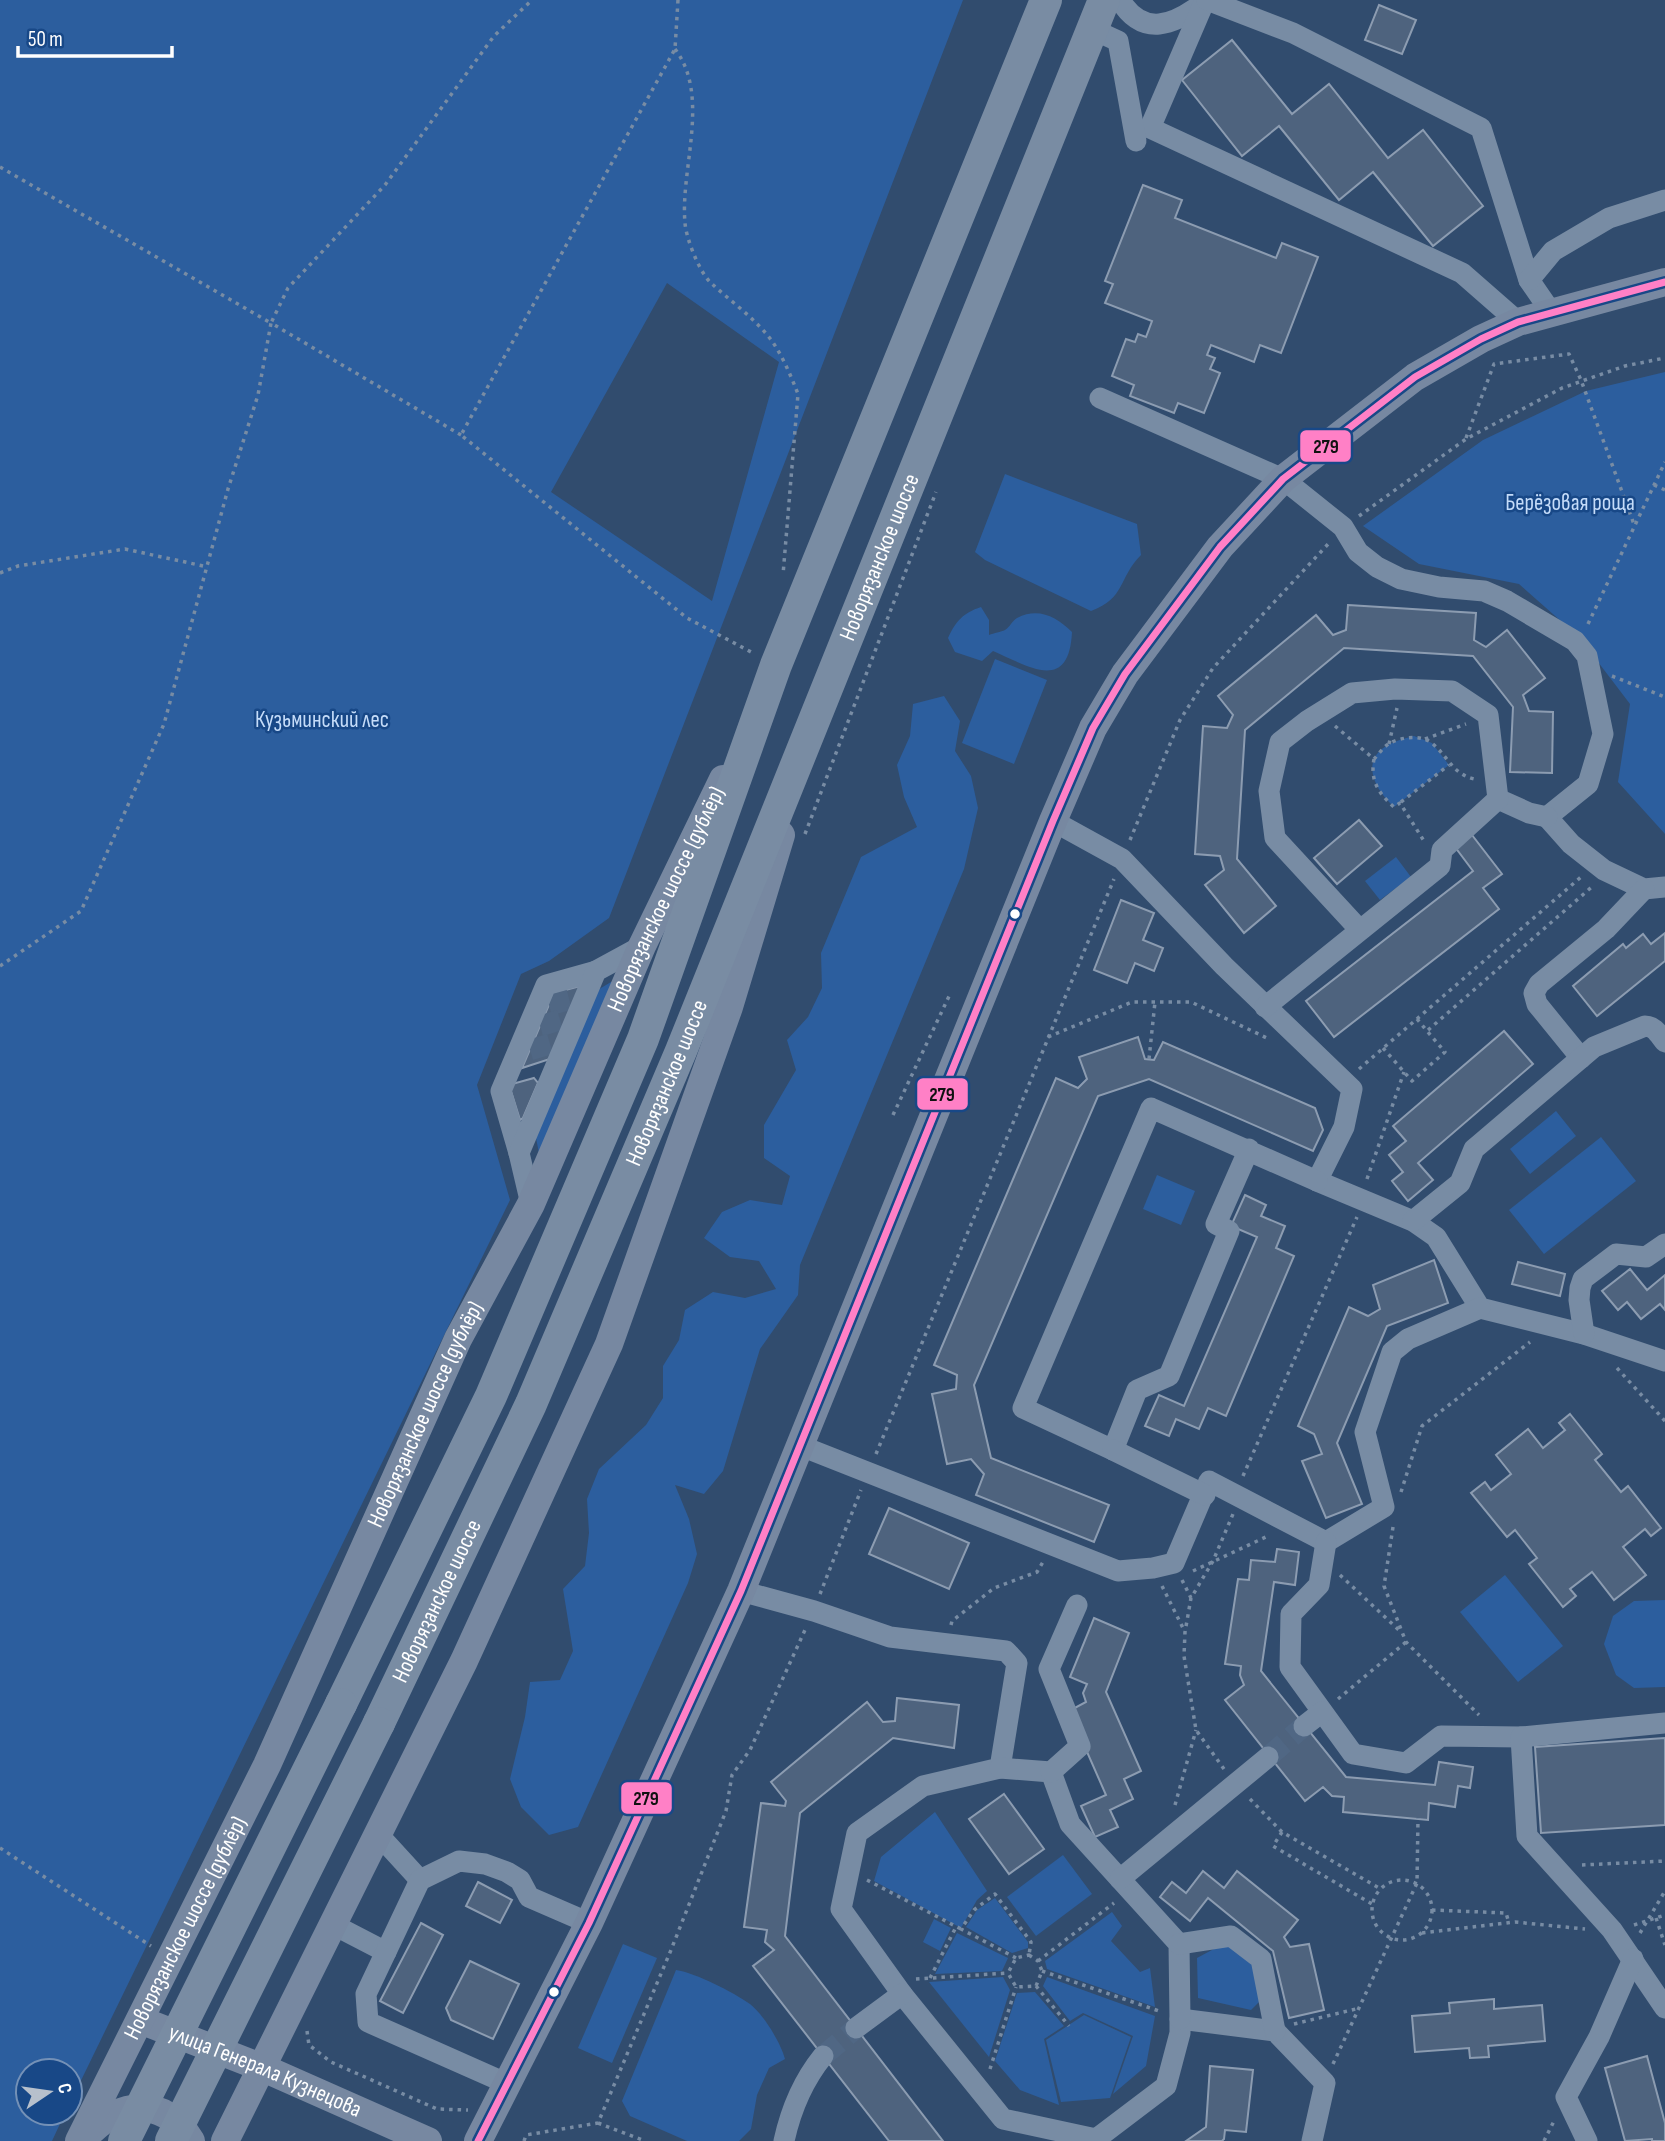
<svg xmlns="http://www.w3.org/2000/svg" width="1665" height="2141" font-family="'Sofia Sans Condensed',sans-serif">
<rect width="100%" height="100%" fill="#314c6e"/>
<g fill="#2c5e9e" fill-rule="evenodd">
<path d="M0,0H963L609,918L549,961L521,974L477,1085L510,1200L70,2103V2071H28V2113H65L52,2141H0ZM667,283L779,362L712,601L551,492Z"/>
<path d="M1665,372V834L1618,782L1630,704L1579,637L1519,584L1419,564L1363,526L1483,440L1586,391Z"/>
<path d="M1005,474L1137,524L1141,555C1118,578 1126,598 1091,611L985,560L975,552Z"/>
<path d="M981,607L989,620V635C994,633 1001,632 1005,630C1010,627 1012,621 1017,618C1039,607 1056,617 1072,632C1069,694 1028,666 993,651L982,661L955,652L948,638C956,621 963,613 981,607Z"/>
<path d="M995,659L1047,680L1014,764L962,743Z"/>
<path d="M944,696L960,721L955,751L971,776L978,808L964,869L800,1265L798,1295L760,1349L723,1471L704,1494L675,1485L689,1519L697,1554L688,1583L578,1827L549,1835L521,1807L510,1779L525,1717L530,1682L560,1680L573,1651L563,1589L585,1566L589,1533L587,1499L599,1469L646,1425L663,1398V1366L679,1340L685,1310L713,1292L745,1298L776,1289L759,1261L730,1257L704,1238L722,1212L750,1200L782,1205L790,1176L764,1158V1125L796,1070L787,1040L808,1017L822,988L821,953L861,857L917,827L904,797L897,765L910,736L913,704Z"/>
<path d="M1414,736L1432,743L1449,765L1394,807C1374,789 1358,758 1392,743C1398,740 1407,738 1414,736Z"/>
<path d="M1396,857L1411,877L1380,900L1365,881Z"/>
<path d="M611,982L614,983L540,1158L536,1138L596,991Z"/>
<path d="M1556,1111L1576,1136L1530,1174L1510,1149Z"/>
<path d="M1601,1137L1636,1181L1544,1254L1509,1210Z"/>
<path d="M1157,1175L1195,1191L1181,1225L1143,1209Z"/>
<path d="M1505,1575L1563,1646L1518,1682L1460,1612Z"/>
<path d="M1665,1600V1687L1634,1688L1616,1675L1604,1644L1613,1616L1634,1601Z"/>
<path d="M935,1812L987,1891L977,1900L961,1928L874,1881L881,1857Z"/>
<path d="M1063,1855L1092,1894L1036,1936L1007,1897Z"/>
<path d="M995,1898L1028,1942V1948L1012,1953L966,1927L977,1910Z"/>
<path d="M1112,1912L1122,1926L1111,1941L1140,1972L1150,1968L1155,2007L1047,1969L1045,1961Z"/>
<path d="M934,1919L951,1928L940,1951L923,1942Z"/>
<path d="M957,1933L1008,1958L1002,1971L935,1974Z"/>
<path d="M1225,1943L1259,1970L1261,2000L1251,2010L1198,1998L1197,1958Z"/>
<path d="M623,1944L657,1958L612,2063L578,2048Z"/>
<path d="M676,1970C696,1973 733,1992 750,2004C763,2014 781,2043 785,2059L769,2068L757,2095L751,2129L739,2141H687L630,2116L622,2101Z"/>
<path d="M1003,1977L1010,1990L989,2057L929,1982Z"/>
<path d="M1047,1977L1155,2016L1146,2066L1113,2094L1133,2036L1083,2013L1070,2021L1043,1986Z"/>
<path d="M1035,1992L1064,2026L1044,2039L1059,2105L1020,2090L995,2061L1017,1993Z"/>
<path d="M1084,2015L1131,2037L1110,2098L1061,2102L1046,2040Z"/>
</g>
<g fill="#4e637e" stroke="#8c9cb1" stroke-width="2">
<path d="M1379,5L1416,20L1402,54L1365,40Z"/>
<path d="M1232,40L1292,114L1329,84L1388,158L1423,130L1483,206L1433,246L1373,172L1339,200L1279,126L1242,156L1182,80Z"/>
<path d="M1143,185L1182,200L1175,218L1276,258L1282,243L1318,257L1281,353L1260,345L1254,362L1211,345L1207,355L1215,358L1210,369L1220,373L1204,413L1178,403L1174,413L1130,396L1134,385L1112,376L1126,339L1135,342L1138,334L1146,337L1152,321L1105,303L1113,284L1105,281Z"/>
<path d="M1348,605L1476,613L1474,640L1486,647L1507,630L1545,678L1523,695L1529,711L1553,712L1552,773L1510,772L1513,707L1473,656L1344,648L1245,730L1237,859L1276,906L1244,933L1205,885L1224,870L1220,856L1195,854L1203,726L1227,728L1233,715L1218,696L1316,615L1333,635L1346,630Z"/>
<path d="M1359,820L1382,846L1337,884L1314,858Z"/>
<path d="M1472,835L1502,874L1483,888L1499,909L1334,1037L1306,1001L1473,871L1455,847Z"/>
<path d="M1121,900L1154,913L1143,940L1163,948L1154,971L1135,963L1127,983L1094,970Z"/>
<path d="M1665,933V961L1597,1016L1573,986L1623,944L1626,948L1643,934L1651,944Z"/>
<path d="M584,985L553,1058L522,1068L554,993Z"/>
<path d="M1504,1031L1533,1064L1418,1163L1433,1180L1408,1201L1392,1181L1403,1172L1389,1155L1406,1141L1393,1126Z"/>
<path d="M1138,1037L1145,1059L1154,1060L1163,1042L1315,1108L1323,1130L1313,1151L1149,1079L1098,1096L974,1385L991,1458L1109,1505L1094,1542L976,1495L984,1474L971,1459L947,1464L932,1394L956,1389L957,1375L934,1365L1056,1078L1078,1088L1087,1079L1079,1057Z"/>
<path d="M534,1078L538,1083L523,1118L520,1120L510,1088L512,1084Z"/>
<path d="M1245,1195L1266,1205L1261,1216L1285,1226L1276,1248L1294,1256L1226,1416L1208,1408L1199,1429L1176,1419L1169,1436L1145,1426L1159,1395L1184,1406L1257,1237L1231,1226Z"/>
<path d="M1434,1260L1448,1303L1387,1326L1337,1443L1362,1504L1326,1518L1302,1461L1322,1454L1314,1434L1298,1426L1349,1307L1368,1316L1380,1309L1373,1285Z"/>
<path d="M1518,1262L1565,1274L1560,1296L1512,1284Z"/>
<path d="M1630,1269L1647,1290L1665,1275V1310L1660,1304L1641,1319L1627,1302L1618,1310L1602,1291Z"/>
<path d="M1570,1414L1602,1454L1595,1460L1621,1492L1628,1486L1661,1528L1651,1536L1645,1529L1623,1547L1646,1575L1614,1600L1592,1572L1570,1589L1576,1596L1563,1607L1529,1564L1537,1558L1515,1530L1507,1537L1471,1493L1485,1482L1491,1490L1511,1474L1496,1455L1528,1429L1543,1448L1565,1430L1559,1423Z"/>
<path d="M889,1508L969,1543L949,1589L869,1554Z"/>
<path d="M1277,1549L1299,1552L1295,1585L1274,1582L1261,1671L1346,1777L1435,1785L1439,1762L1473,1767L1470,1788L1458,1786L1455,1807L1429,1803L1428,1820L1343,1812L1344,1797L1332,1796L1323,1787L1305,1801L1225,1700L1244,1685L1240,1675L1241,1666L1225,1664L1238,1579L1249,1580L1251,1560L1275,1562Z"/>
<path d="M1094,1618L1129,1633L1106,1692L1141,1771L1124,1779L1133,1799L1110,1810L1118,1827L1095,1837L1081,1806L1106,1795L1069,1711L1086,1702L1083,1693L1087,1684L1070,1677Z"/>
<path d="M897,1698L959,1705L954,1748L893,1738L800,1813L785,1936L943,2141H889L753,1966L774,1950L765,1942L767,1930L744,1927L761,1803L785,1806L786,1801L771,1782L867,1702L883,1722L895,1721Z"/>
<path d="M1665,1738V1825L1541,1833L1535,1747Z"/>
<path d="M1004,1794L1044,1849L1009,1874L969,1819Z"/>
<path d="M1203,1871L1224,1888L1237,1871L1298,1920L1284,1937L1290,1947L1309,1944L1324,2010L1289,2018L1273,1951L1208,1898L1190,1921L1160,1897L1172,1882L1186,1893Z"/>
<path d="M478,1882L512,1900L500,1923L466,1906Z"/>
<path d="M421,1923L443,1935L403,2013L380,2001Z"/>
<path d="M470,1961L519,1984L493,2039L451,2020L446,2008Z"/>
<path d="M1494,1999V2009L1542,2005L1545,2041L1488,2046L1489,2057L1470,2058L1469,2048L1415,2052L1412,2016L1450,2013L1449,2003Z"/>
<path d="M1647,2056L1665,2123V2141H1652V2139L1625,2141L1605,2068Z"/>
<path d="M1210,2066L1253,2070L1246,2132L1225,2130L1224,2139L1222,2141H1186L1206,2127Z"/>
</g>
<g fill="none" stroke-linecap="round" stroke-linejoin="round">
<g stroke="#506784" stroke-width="21" stroke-dasharray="21 10" stroke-linecap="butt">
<path d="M549,1005L579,997"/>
<path d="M540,1026L570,1017"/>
<path d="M530,1050L560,1041"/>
<path d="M1268,1757L1304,1726"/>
<path d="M823,2056L856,2028"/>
</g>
<g stroke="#788ca4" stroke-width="3.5" stroke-dasharray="3.5 5" stroke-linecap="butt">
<path d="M678,0L675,49L461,435L687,618L753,653"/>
<path d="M675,49C711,96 680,169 685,223C686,238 699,271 710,282C730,301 755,318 772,341C783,357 791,376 798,394L783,575"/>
<path d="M0,167L271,323L288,288L385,185L494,36L532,0"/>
<path d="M1466,438L1494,364L1569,354L1581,380L1635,527"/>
<path d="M1654,485L1665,490"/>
<path d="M1359,516L1466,439L1562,388L1625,366L1665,358"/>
<path d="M0,573L18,566L125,549L208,567"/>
<path d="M1588,624L1665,462"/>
<path d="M1612,676L1665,697"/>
<path d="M1335,726L1374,759C1370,780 1378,793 1394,807L1400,803L1424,841"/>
<path d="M1425,739L1466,724"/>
<path d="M1389,744L1397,708"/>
<path d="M1374,759C1379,754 1384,746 1390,743C1402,737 1422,734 1433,744C1448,757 1453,774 1474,779"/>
<path d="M1401,802L1449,765"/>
<path d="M805,834L936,492"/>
<path d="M1130,840L1180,720L1213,668L1330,542"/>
<path d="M0,966L81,911L164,724L228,489L258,395L271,323L461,435"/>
<path d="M1417,1019L1427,1031L1594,885"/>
<path d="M1048,1037L1132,1002H1191L1269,1039"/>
<path d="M1383,1048L1412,1081L1445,1052L1427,1031"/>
<path d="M1149,1059L1155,1002"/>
<path d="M1359,1069L1581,877"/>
<path d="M893,1115L951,992"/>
<path d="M1367,1179L1404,1072"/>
<path d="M1617,1368L1665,1421"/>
<path d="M876,1454L1114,879"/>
<path d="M1243,1476L1357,1217"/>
<path d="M1401,1492L1422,1426L1530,1342"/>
<path d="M1393,1527L1384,1586L1406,1642L1479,1715"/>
<path d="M1193,1571L1268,1536"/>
<path d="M1340,1575L1401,1632"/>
<path d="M1182,1580L1191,1598"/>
<path d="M1162,1586L1185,1632"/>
<path d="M820,1594L861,1490"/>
<path d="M951,1625L952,1621L994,1588L1037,1572L1043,1562"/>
<path d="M1338,1699L1406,1642"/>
<path d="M1224,1769L1196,1730L1184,1656L1185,1632L1191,1598L1213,1561L1233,1514"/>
<path d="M1250,1799L1282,1832L1379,1888"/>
<path d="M1175,1805L1196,1730"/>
<path d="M1282,1832L1273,1846L1372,1904"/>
<path d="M0,1848L151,1946"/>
<path d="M1582,1865L1665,1861"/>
<circle cx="1402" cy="1910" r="30"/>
<path d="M867,1880L961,1929"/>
<path d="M1432,1910L1506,1913L1509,1923"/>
<path d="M1656,1918L1665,1945"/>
<path d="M1634,1925L1665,1915"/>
<path d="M1422,1933L1515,1922L1585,1929"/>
<path d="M1640,1933L1665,1891"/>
<path d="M1029,1955L1038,1961L1042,1971L1036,1986L1016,1987L1008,1973L1016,1958Z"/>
<path d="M1016,1958L961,1929L974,1910L995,1894L1031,1942L1029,1955"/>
<path d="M1038,1961L1114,1903"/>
<path d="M1042,1971L1159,2011"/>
<path d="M930,1978L956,1927"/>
<path d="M916,1979L1008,1973"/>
<path d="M1036,1986L1069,2026"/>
<path d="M1294,2024L1360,2008"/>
<path d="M307,2031L309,2045L331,2062L437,2109L468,2110"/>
<path d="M1333,2064L1417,1883L1418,1818"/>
<path d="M990,2069L1016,1987"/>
<path d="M598,2123L645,2141"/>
<path d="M524,2141L526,2135L598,2123L671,1950L726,1811L732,1775L750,1750L805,1630"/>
<path d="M1544,2141L1554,2121"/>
</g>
<g stroke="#788ca4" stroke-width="21">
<path d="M1120,0C1143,38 1174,25 1203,3"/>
<path d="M1205,0L1150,128L1462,273L1518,322"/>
<path d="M1207,0L1293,33L1481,128L1529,280L1551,312"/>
<path d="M1092,29L1118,41L1136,141"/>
<path d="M1529,280L1553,251L1609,218L1665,200"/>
<path d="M1100,398L1283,479L1343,527L1358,552L1377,567L1401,579L1439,587L1484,591L1507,601L1575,641L1587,656L1603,734L1588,784L1547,817L1571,844L1604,870L1644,889L1665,887"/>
<path d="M1498,799L1529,813L1547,817"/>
<path d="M1053,821L1122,859L1224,966L1352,1089L1344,1127L1317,1181L1413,1221L1436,1237L1480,1308L1584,1334L1665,1361"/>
<path d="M1265,1007L1440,866L1442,850L1498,799L1488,715L1452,691L1395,689L1352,693L1307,721L1280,742L1269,791L1275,838L1359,929"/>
<path d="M1581,1058L1537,1004L1534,993L1539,984L1606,929L1644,889"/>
<path d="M1249,1149L1216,1224L1229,1231L1169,1376L1137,1390L1113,1450L1023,1408L1151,1108L1317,1181"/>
<path d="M519,1153L501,1091L546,985L596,971"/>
<path d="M531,1204L519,1153L596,971L642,946"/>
<path d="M1413,1221L1460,1183L1474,1149L1480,1144L1594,1047L1645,1026C1655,1026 1659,1035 1665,1042"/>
<path d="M1584,1334L1579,1300L1580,1288L1583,1279L1616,1254L1646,1257L1665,1244"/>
<path d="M801,1446L1118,1571L1153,1568L1174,1563L1209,1481L1326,1542L1384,1507L1365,1432L1392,1352L1408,1339L1480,1308"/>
<path d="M1113,1450L1205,1495"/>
<path d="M1326,1542L1319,1585L1291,1614L1290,1667L1353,1754L1406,1763L1441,1736L1521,1737"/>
<path d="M741,1591L814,1611L890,1637L1006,1651L1017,1663L1000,1768L923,1786L857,1833L841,1909L902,1994L1003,2119L1096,2139L1166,2086L1180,2033V2019L1275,2031L1325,2083L1312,2141"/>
<path d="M1665,1723L1521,1737L1527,1836L1612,1930L1665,2008"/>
<path d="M1304,1726L1322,1712"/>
<path d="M1000,1768L1051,1772L1070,1824L1179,1944L1180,2019"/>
<path d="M1051,1772L1080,1746L1049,1669L1077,1605"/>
<path d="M377,1833L420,1880"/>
<path d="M1120,1879L1268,1757"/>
<path d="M332,1924L386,1952"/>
<path d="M1179,1944L1231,1936L1261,1959L1275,2031"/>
<path d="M856,2028L902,1994"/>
<path d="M508,2084L368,2022L366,1994L420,1880L459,1861L485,1864L507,1872L520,1880L529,1897L589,1923"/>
<path d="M784,2141C791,2109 802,2082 823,2056"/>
<path d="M1587,2141L1566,2097L1599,2037L1633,1959"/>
</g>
<g stroke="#7788a1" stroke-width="28">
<path id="s1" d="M140,2020L263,2068L428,2141"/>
<path d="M86,2136C120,2101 163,2095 191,2141"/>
<path id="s2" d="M79,2141L267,1765L458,1339L531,1204L642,946L723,779"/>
<path d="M225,2141L464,1661L609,1344L729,1007L781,835"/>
<path d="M478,2141L589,1923L741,1591L1053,821L1093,728L1125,674L1220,547L1283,479L1415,377L1481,339L1518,322L1665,282"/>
</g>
<g stroke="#798ca3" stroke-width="32">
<path d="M341,1704L491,1396L643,1039L776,665L1046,0"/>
<path id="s3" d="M379,1723L531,1404L681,1051L1104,0"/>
</g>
<g stroke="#798ca3" stroke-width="32">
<path d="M124,2141L341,1704"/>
<path d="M171,2141L379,1723"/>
</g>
<defs>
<path id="bus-1" d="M478,2141L589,1923L741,1591L1053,821L1093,728L1125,674L1220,547L1283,479L1415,377L1481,339L1518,322L1665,282"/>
</defs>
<use href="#bus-1" stroke="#184887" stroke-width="12"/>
<use href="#bus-1" stroke="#ff80c6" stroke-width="7"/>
</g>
<g fill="#fff" stroke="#184887" stroke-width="2.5">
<circle cx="1015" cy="914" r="6"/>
<circle cx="554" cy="1992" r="6"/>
</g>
<g text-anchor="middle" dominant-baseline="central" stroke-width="5" stroke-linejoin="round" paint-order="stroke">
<g font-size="23" fill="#c5dcf9" stroke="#184887">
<text x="1570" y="503">Берёзовая роща</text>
<text x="322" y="720">Кузьминский лес</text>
</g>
<g font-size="23" fill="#fff" stroke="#184887">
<text stroke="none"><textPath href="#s3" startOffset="1269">Новорязанское шоссе</textPath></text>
<text stroke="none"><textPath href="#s2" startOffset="1374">Новорязанское шоссе (дублёр)</textPath></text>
<text stroke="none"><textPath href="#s3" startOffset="702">Новорязанское шоссе</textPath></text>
<text stroke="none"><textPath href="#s2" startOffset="805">Новорязанское шоссе (дублёр)</textPath></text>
<text stroke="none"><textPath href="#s3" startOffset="135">Новорязанское шоссе</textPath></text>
<text stroke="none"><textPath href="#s2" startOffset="238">Новорязанское шоссе (дублёр)</textPath></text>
<text stroke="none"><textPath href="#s1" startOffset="135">улица Генерала Кузнецова</textPath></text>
</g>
</g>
<g stroke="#184887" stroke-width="2.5">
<rect x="1299" y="429" width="53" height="34" rx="7" fill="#ff80c6"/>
<rect x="916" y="1077" width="53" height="34" rx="7" fill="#ff80c6"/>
<rect x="620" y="1781" width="53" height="34" rx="7" fill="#ff80c6"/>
</g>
<g font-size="19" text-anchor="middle" font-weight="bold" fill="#111">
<text x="1326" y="453">279</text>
<text x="942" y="1101">279</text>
<text x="646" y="1805">279</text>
</g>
<g transform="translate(49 2092) rotate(77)"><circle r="33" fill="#184887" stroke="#7491b7" stroke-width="2"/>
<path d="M0-5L12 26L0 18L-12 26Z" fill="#b7c0cc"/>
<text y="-10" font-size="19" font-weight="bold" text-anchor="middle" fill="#ffffff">С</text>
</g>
<path d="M18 46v10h154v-10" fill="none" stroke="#ffffff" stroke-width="3.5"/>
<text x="28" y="46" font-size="21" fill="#ffffff" stroke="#184887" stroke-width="5" paint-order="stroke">50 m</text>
</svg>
